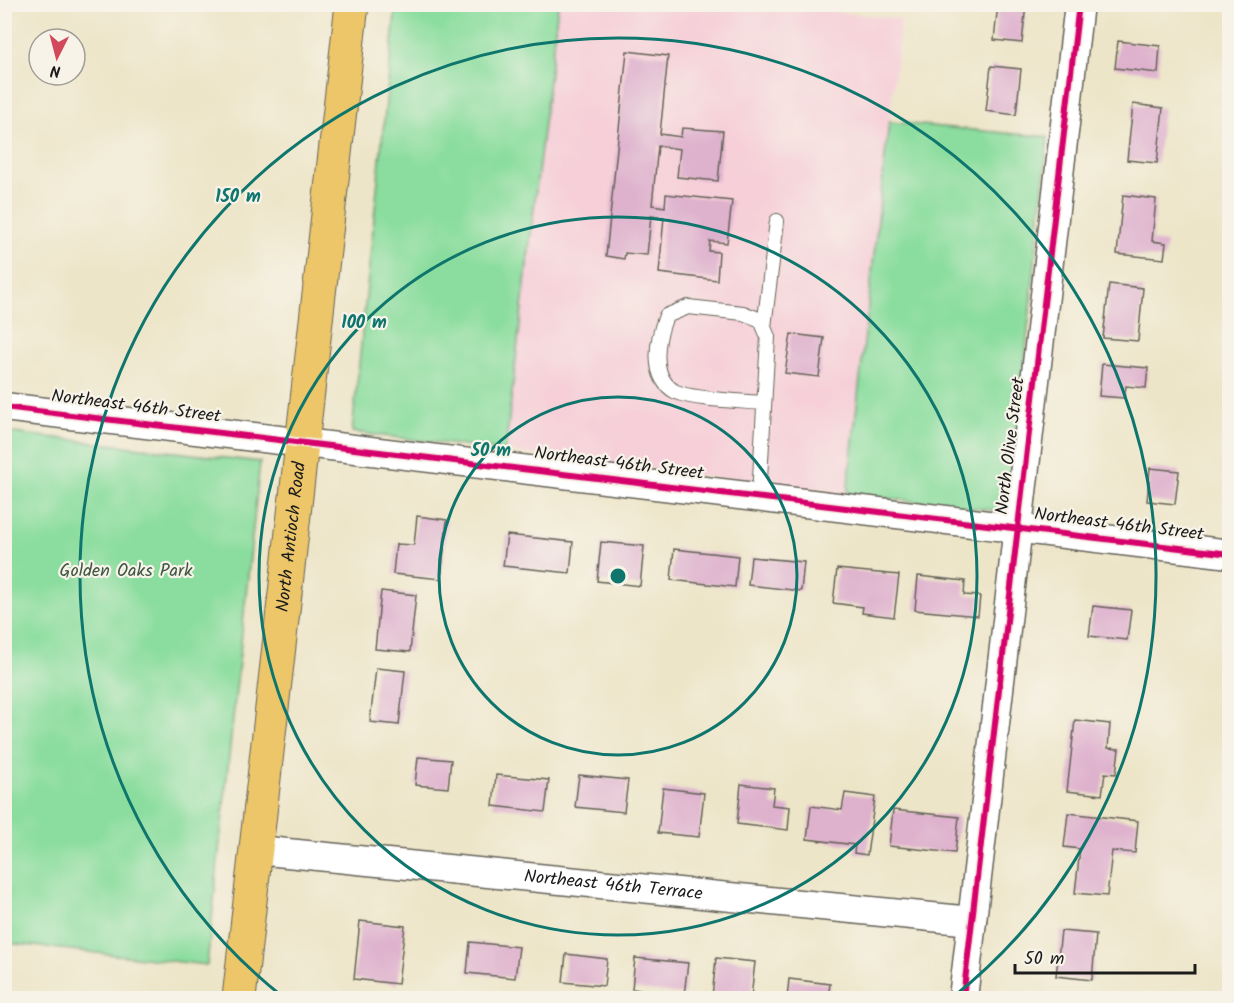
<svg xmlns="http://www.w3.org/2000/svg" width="1234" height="1003" font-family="Kalam,sans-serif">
<rect width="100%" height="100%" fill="#f7f3e8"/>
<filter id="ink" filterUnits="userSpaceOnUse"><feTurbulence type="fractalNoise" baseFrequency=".0167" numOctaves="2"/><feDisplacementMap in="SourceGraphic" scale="12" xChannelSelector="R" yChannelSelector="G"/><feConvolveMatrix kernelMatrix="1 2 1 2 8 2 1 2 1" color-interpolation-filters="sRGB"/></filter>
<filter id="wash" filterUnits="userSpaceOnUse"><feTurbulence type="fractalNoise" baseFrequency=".008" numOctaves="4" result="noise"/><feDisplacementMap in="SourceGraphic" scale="24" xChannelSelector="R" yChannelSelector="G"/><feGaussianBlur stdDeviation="1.35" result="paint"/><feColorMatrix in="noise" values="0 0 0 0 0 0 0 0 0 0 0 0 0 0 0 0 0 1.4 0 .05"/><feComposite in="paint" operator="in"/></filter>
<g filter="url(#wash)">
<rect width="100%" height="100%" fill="#ede5c8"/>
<path fill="#f6cfd8" d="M766,4L901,19L847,494L505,451L558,5Z"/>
<g fill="#8add9e" stroke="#537c5d" stroke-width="1.5">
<path d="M396,5H558L505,451L352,432Z"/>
<path d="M889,122L1048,137L1009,512L847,494Z"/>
<path d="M5,432L260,462L207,965L7,943L5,959Z"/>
</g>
<g id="blocks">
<g fill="#deb1cd">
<path d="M998,4H1026L1022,43L994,40Z"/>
<path d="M1118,41L1160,46L1158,73L1115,68Z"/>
<path d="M627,51L668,56L660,134L681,137L682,128L723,131L718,181L677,177L680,149L658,146L652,205L665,207L666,194L732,201L727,243L710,241L709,251L719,252L717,280L659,273L664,217L651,216L647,255L625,253L624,259L606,256Z"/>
<path d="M991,66L1021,69L1016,115L986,111Z"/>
<path d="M1133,104L1163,108L1157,163L1127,160Z"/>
<path d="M1123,195L1156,199L1152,241L1166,243L1164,259L1117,254Z"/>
<path d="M1109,284L1143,288L1138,341L1103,338Z"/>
<path d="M791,334L824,338L819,377L785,373Z"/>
<path d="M1102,364L1148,368L1146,388L1126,386L1124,398L1099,396Z"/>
<path d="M1150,468L1179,471L1175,504L1147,501Z"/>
<path d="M417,516L447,520L441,579L393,574L396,544L414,545Z"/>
<path d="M507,535L573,542L570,573L503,566Z"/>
<path d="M601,542L644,546L640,586L597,581Z"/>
<path d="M674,549L738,556L735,587L671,580Z"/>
<path d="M751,557L804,562L801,591L748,585Z"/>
<path d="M837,569L899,575L894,617L862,613L863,607L833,603Z"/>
<path d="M918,576L965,581L964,595L980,596L978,616L915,610Z"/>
<path d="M381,591L416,595L410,652L375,649Z"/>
<path d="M1093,606L1131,610L1127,640L1089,636Z"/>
<path d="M376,668L405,671L399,725L370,722Z"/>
<path d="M1075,720L1110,724L1108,748L1119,749L1116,774L1105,773L1102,795L1067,791Z"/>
<path d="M418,757L451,760L448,788L415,785Z"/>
<path d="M496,775L549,780L545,812L493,806Z"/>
<path d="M579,775L628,780L624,812L575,807Z"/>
<path d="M741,784L774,788L772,805L790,807L788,830L737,824Z"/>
<path d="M663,788L704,793L699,837L658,833Z"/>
<path d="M845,793L875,797L867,855L854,853L855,845L807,839L811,806L842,810Z"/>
<path d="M893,810L959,817L955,853L889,846Z"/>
<path d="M1068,813L1138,821L1135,853L1112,851L1107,896L1075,893L1080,849L1064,847Z"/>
<path d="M360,921L405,926L398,984L354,979Z"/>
<path d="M1061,931L1096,934L1092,980L1056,976Z"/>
<path d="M470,942L519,947L515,978L467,973Z"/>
<path d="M566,954L607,959L604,986L563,982Z"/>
<path d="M635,958L688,963L684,995L632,989Z"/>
<path d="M716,958L755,962L751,998L712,997Z"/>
<path d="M789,979L830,984L828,998H787Z"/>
<path d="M884,991L929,996V998H883Z"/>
</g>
</g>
</g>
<g filter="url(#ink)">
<use href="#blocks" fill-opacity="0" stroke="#656258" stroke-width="1.5"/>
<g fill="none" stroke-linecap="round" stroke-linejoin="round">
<defs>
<g id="service">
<path d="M764,327L777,221"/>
<path d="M759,496L768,337L761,320L743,313L688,307L666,316C657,338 649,378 676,392C694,400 743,401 764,403"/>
</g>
<g id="minor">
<path d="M4,407L1230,554"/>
<path id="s1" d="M257,850L972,921"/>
<path d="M963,998L1079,4"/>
</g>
<g id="primary">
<path id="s2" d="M239,998L352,4"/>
</g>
</defs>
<use href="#service" stroke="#656258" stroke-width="16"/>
<use href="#minor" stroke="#656258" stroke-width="31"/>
<use href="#primary" stroke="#656258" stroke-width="35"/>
<use href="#service" stroke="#fff" stroke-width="14"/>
<use href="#minor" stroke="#fff" stroke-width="28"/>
<use href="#primary" stroke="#ecc669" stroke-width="33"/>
<defs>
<g id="cycleway">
<path d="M4,407L1230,554"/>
<path d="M963,998L1079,4"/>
</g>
</defs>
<use href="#cycleway" stroke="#f7f3e8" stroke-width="10"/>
<use href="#cycleway" stroke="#d6006c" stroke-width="6"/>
</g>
</g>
<g fill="none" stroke="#0f766e" stroke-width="3">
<circle cx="618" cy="576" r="179"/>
<circle cx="618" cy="576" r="359"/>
<path d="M283 997A538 538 0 1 1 953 997"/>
</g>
<g text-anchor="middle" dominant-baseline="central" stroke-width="4.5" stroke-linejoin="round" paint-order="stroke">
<g font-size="18" fill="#1c1c1c" stroke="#f7f3e8">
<text transform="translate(136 407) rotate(7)">Northeast 46th Street</text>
<text transform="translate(1011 446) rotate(-83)">North Olive Street</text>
<text transform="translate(619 464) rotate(7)">Northeast 46th Street</text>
<text transform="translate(1119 525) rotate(7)">Northeast 46th Street</text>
<text stroke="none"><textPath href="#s2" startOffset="464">North Antioch Road</textPath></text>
<text stroke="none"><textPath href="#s1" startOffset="358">Northeast 46th Terrace</textPath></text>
</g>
<g font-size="18" fill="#3d5643" stroke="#f7f3e8">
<text x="126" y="571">Golden Oaks Park</text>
</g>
</g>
<circle cx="618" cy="576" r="9" fill="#0f766e" stroke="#f7f3e8" stroke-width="3"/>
<g font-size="18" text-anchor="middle" font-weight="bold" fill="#0f766e" stroke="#f7f3e8" stroke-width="4.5" stroke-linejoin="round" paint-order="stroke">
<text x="238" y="202">150 m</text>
<text x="364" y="328">100 m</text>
<text x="491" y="456">50 m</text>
</g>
<rect width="1234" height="1003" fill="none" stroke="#f7f3e8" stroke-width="24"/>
<g transform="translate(57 57) rotate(186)"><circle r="28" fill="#f7f3e8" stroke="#9f9d96" stroke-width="1.5"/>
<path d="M0-4.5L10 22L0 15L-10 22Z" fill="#d1495b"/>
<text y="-9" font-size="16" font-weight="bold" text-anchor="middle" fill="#1c1c1c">N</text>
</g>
<path d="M1015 964v9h180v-9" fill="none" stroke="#1c1c1c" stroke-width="3"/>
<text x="1024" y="964" font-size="18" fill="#1c1c1c" stroke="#f7f3e8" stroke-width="4.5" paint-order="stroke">50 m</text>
</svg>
